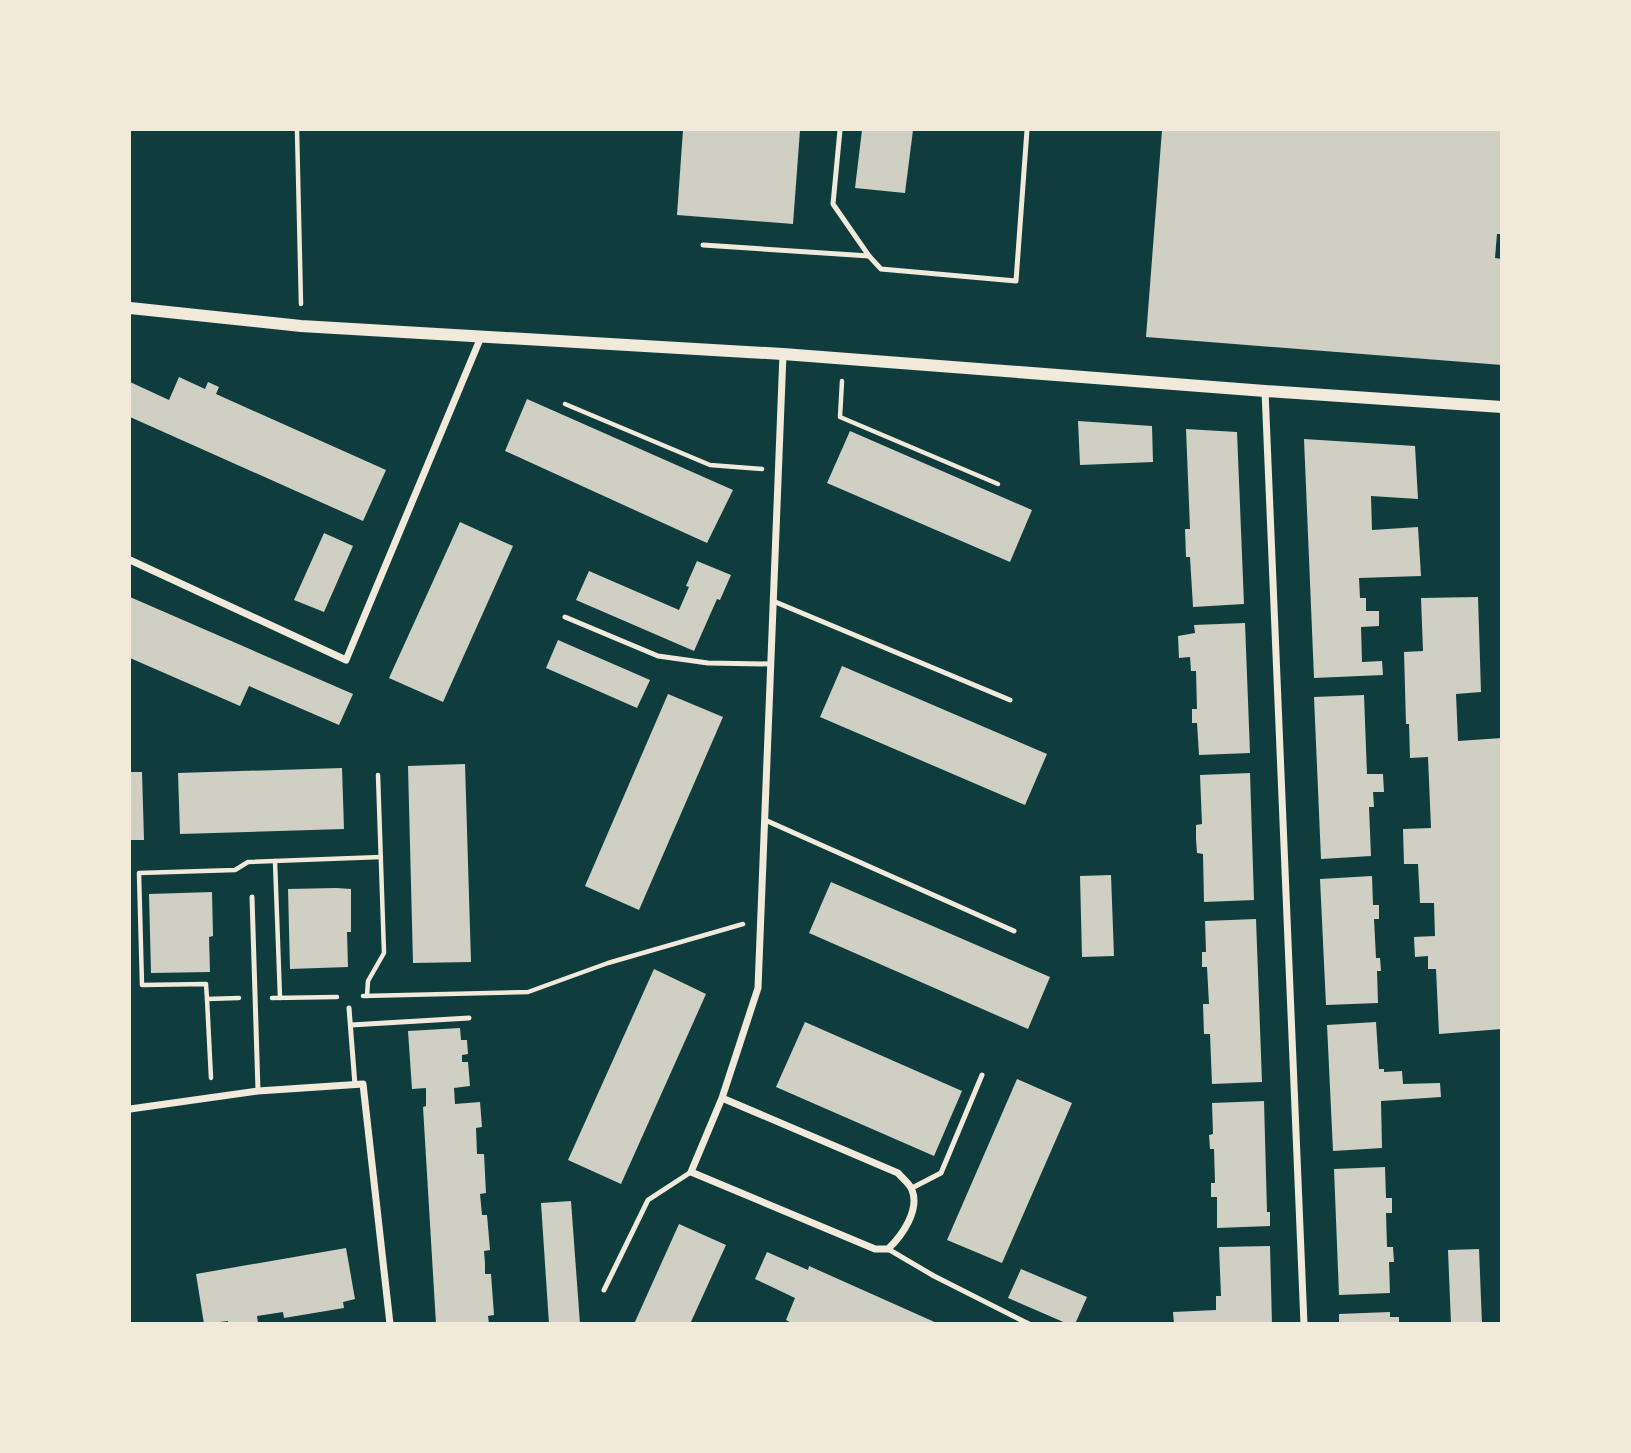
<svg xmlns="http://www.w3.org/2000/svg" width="1631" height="1453" font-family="Cabin,sans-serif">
<rect width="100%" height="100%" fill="#0f3d3e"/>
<g fill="#cfcfc3">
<path d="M683,130H800L793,224L677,215Z"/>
<path d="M862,130H913L905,193L855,188Z"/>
<path d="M1162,130H1502V234H1497L1495,258L1502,259V365L1146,337Z"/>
<path d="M179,377L205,389L208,382L219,387L216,394L386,470L363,521L130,417V382L169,400Z"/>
<path d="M527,399L733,490L707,543L505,451Z"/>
<path d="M1078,421L1152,426L1153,462L1080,465Z"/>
<path d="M1186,429L1237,432L1244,604L1193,607L1190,557H1186L1185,529H1190Z"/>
<path d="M850,431L1032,510L1010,562L827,483Z"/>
<path d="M1304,439L1415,446L1418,499L1371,496L1372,530L1418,527L1421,576L1359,578L1360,598H1366V611H1379V626L1361,627L1362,662L1382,661L1383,675L1314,678Z"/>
<path d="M460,522L513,546L443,702L389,678Z"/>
<path d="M324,533L353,546L324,612L294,600Z"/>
<path d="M697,561L731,575L720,600L717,599L694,651L576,600L589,571L679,610L689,587L686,586Z"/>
<path d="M130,597L353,694L339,725L249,686L240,706L130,658Z"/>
<path d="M1478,597L1481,692L1456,694L1458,741L1502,738V1029L1439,1034L1436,969H1428V956L1415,957L1414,937L1435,936L1434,903H1420L1418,864H1404L1403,829L1431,828L1428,757L1410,758L1409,724H1406L1404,652L1423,651L1421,598Z"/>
<path d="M1245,623L1250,753L1199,755L1197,723H1192V709H1197L1196,671H1191L1190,657L1179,658L1178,636L1195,633L1194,625Z"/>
<path d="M558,640L650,680L637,708L546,668Z"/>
<path d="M842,666L1047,754L1025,805L820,717Z"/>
<path d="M668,694L723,717L639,910L585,886Z"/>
<path d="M1364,695L1367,774H1383L1384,792H1373L1374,807H1369L1371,856L1321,859L1314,697Z"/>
<path d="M465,764L471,962L413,963L408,766Z"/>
<path d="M342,768L344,829L180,834L178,773Z"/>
<path d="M130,772H142L144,840H130Z"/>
<path d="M1250,773L1254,900L1204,902L1203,854L1197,853L1196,839V825L1202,824L1200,775Z"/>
<path d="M1111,875L1114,956L1082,957L1080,876Z"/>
<path d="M1372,876L1373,905H1379V919H1374L1376,958H1380L1381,971H1377L1378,1003L1326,1005L1320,879Z"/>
<path d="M831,882L1050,977L1028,1029L809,933Z"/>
<path d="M336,888L351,889V932H347L348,967L290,969L288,889Z"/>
<path d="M212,892L213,936L209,937L210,972L151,973L149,894Z"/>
<path d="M1256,919L1262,1082L1212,1084L1210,1034H1204L1203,1004H1209L1207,967H1202V952H1206L1205,921Z"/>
<path d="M654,969L706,994L621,1184L568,1160Z"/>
<path d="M805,1022L962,1091L934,1156L776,1087Z"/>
<path d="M1376,1022L1379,1069H1384V1072L1402,1071L1403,1084L1440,1083L1441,1097L1381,1101L1382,1148L1333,1151L1327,1025Z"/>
<path d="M460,1028L461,1040H467L468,1054L462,1055V1062H468L470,1086L454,1088L455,1104L480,1102L482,1127L476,1128L477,1154H484L486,1193L480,1194L482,1215H487L490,1250L484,1251L485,1263V1274H491L494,1315L488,1316L489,1324H436L423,1107L426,1106V1088L412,1089L408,1031Z"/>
<path d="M1017,1079L1072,1103L1002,1263L947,1240Z"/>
<path d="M1264,1101L1267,1212H1270V1226L1217,1228V1197H1211V1183H1215L1214,1149H1210L1209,1135L1213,1134L1212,1103Z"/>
<path d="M1385,1167L1386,1198H1392V1213H1386L1387,1247H1393L1394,1262H1389L1390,1293L1339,1295L1334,1169Z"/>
<path d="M571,1201L580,1324H549L541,1203Z"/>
<path d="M679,1224L726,1245L690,1324H634Z"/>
<path d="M1270,1246L1272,1324H1174L1173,1312L1216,1310V1296H1221L1219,1247Z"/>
<path d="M346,1248L355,1299L343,1302L344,1308L284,1318L283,1312L257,1316L258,1323L253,1324H228V1321L204,1324L196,1274Z"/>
<path d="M1479,1249L1482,1324H1451L1448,1250Z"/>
<path d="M767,1252L808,1270L809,1266L939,1324H793L786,1320L795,1298L755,1279Z"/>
<path d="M1021,1269L1087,1297L1075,1324H1068L1008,1298Z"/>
<path d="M1390,1312V1317H1399V1324H1339V1314Z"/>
</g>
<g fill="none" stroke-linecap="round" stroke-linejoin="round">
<g stroke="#f1e9da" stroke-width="4.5">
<path d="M297,130L301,304"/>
<path d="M842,381L840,417L998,484"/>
<path d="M565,404L710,465L762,469"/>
<path d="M275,861L280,998"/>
<path d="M363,996L528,992L608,963L743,924"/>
<path d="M367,996L368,981L384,953L378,775"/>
<path d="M272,998L337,997"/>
<path d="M207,999L206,984L142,985L139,873L235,870L248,862L381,857"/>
<path d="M211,1078L207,999L239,998"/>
</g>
<g stroke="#f1e9da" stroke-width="5">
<path d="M840,130L833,204L869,256L881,269L1016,281L1027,130"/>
<path d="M703,245L869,256"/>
<path d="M773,601L1010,700"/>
<path d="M565,617L658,656L708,663L770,664"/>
<path d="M765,820L1014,931"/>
<path d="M252,897L258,1091"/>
<path d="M349,1008L355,1085"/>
<path d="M351,1025L469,1018"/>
<path d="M912,1188L941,1173L982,1075"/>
<path d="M888,1249L934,1276L1029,1324"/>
<path d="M604,1290L648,1200L691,1172"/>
</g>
<g stroke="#f1e9da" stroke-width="7">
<path d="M1265,391L1304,1324"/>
<path d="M130,560L346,660L481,337"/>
<path d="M722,1098L898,1173C902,1178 910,1184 912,1190C920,1210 902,1236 888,1249H875L691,1172L722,1098L758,988L783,354"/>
<path d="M130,1109L258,1091L363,1084L390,1324"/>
</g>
<path stroke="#f1e9da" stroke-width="12" d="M130,308L301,326L783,354L1265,391L1502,407"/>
</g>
<rect width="1631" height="1453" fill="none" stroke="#f1e9da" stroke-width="262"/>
</svg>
